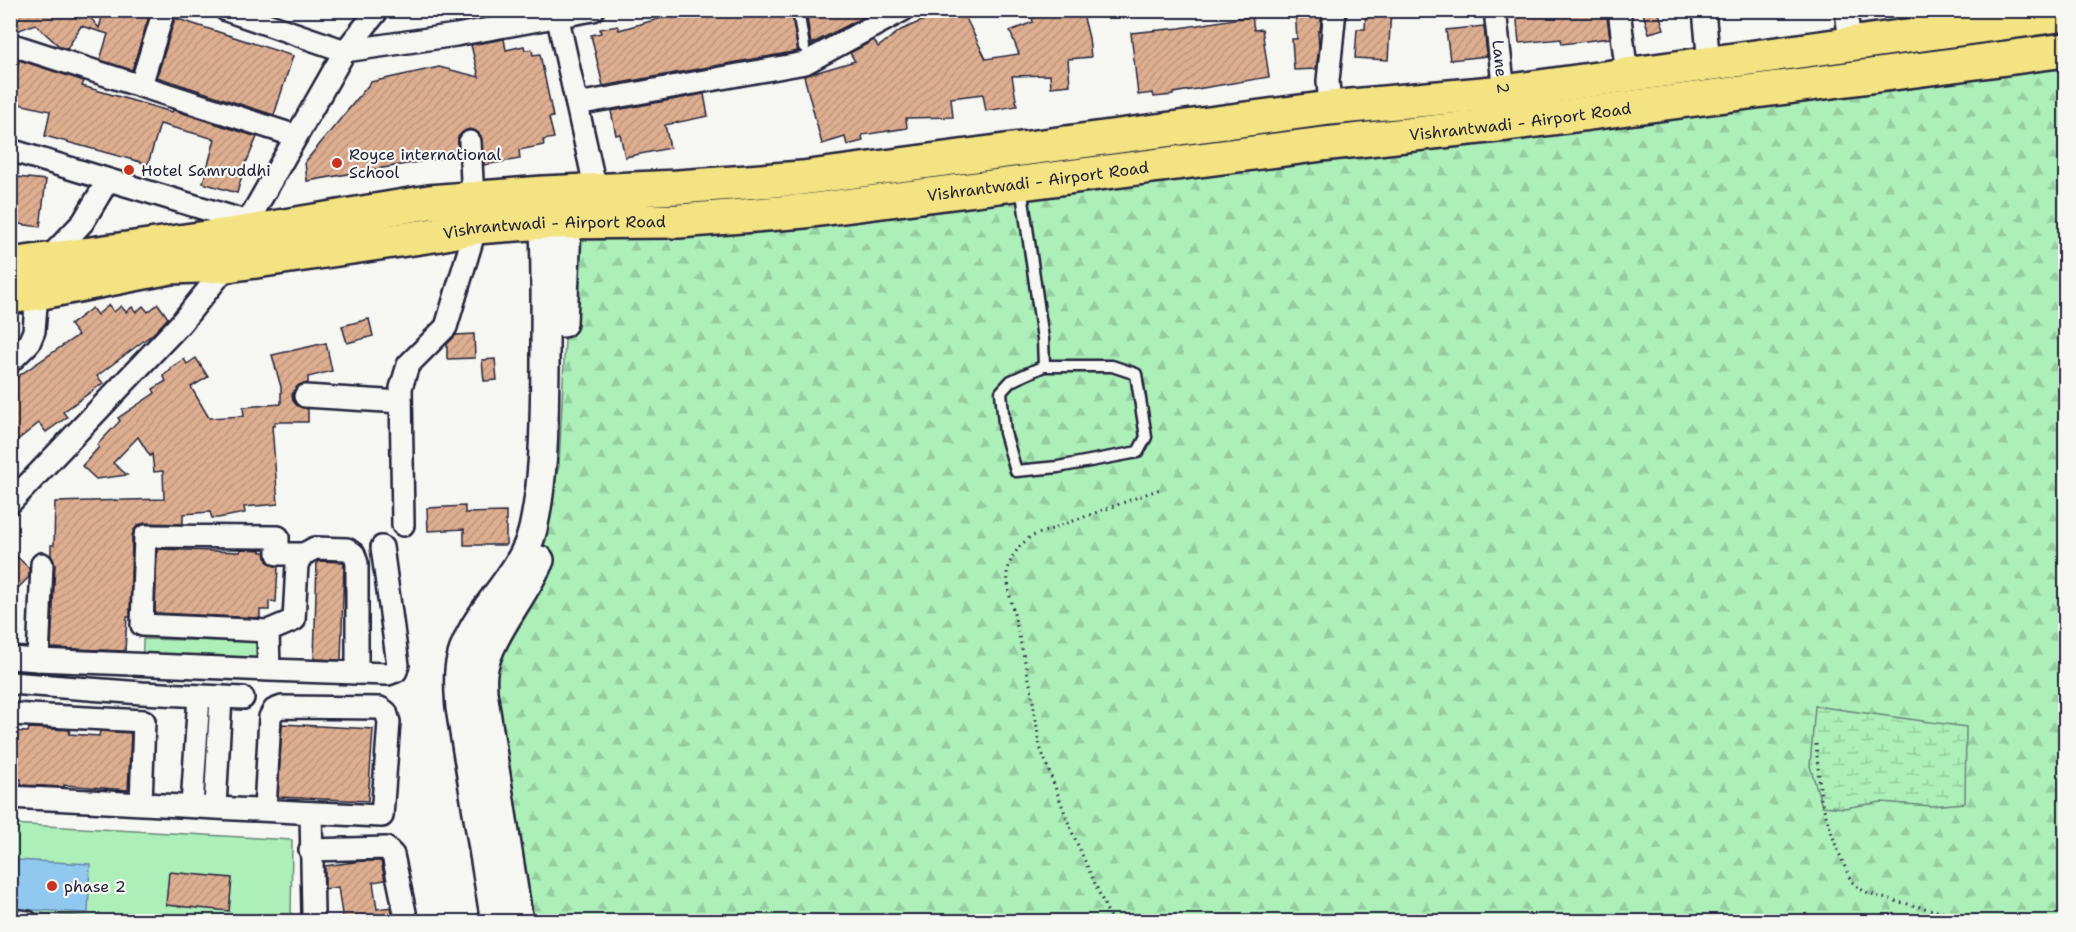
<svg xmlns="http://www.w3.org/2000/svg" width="2076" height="932" font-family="'Shantell Sans',sans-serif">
<defs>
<pattern id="forest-firs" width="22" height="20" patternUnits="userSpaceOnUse" patternTransform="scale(1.5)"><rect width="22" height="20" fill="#acefb8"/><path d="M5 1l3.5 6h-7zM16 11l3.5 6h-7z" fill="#94cd9f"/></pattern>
<pattern id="wetland-marsh" width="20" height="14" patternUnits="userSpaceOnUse" patternTransform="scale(1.5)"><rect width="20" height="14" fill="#acefb8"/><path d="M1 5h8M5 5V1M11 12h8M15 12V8" fill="none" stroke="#94cd9f"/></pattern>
<pattern id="building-hatch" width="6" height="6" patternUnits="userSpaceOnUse" patternTransform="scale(1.5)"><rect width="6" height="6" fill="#deae90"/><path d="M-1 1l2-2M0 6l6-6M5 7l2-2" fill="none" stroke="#be957d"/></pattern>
</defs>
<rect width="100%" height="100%" fill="#f6f6f2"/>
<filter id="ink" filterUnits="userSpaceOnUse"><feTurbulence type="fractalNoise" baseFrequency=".0167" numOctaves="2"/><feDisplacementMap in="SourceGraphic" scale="12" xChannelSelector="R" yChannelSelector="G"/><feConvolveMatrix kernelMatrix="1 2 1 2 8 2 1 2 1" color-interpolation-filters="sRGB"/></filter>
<g filter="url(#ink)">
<path fill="url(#forest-firs)" stroke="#67887a" stroke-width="1.5" d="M2022,11H2065V921H511L458,680L530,566L559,466L570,233Z"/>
<path fill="url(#wetland-marsh)" stroke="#67887a" stroke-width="1.5" d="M1815,706L1966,727L1965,803L1931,806L1881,802L1844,808L1822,806L1810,766Z"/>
<g fill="#acefb8" stroke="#67887a" stroke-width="1.5">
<path d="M143,639L276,642L275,676L142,673Z"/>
<path d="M10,824L292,840L291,921L148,922L11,911Z"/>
</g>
<path fill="#91c8f0" stroke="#6586a8" stroke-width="1.5" d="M16,860L90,864L88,913L14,909Z"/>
<g fill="url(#building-hatch)" stroke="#22223b" stroke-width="1.5">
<path d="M10,10H84L99,28L104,10H151L132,70L100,60L108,34L81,26L67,49L60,47L35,24L14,32H10Z"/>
<path d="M690,10H791L798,51L603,86L591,35L601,33L600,29L618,26L619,30Z"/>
<path d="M806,10H857L862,18L811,44Z"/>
<path d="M947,10H962L986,59L1019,54L1010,31L1033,22L1032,18L1055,10H1082L1089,38L1091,57L1068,59L1070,85L1051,87L1050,75L1012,76L1017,106L986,111L983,94L951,98L953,117L906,118L907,128L862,135L863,141L847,145L845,137L822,144L804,76L855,61L850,53L874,40L878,47L901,30Z"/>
<path d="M1295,10H1322L1320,31H1318L1319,47L1316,69L1294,70L1292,39H1297Z"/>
<path d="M1366,10H1391L1388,60L1355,58L1357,29H1365Z"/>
<path d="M1516,10H1606L1610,38L1562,44L1561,39L1519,43Z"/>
<path d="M1653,10H1658L1664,29L1649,33L1643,13Z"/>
<path d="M1252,16L1254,30L1262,29L1269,77L1173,93V95L1154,97L1153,93L1138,95L1131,33L1180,28Z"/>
<path d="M175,18L293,56L274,115L157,77Z"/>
<path d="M1484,26L1487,56L1450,60L1446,30Z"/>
<path d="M504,39L506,50L524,46L525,50L532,49L533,55L540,54L553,117L549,118L554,138L543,140L544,145L519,150L520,159L484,165L481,136L476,131L469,129L463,132L458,137V155L307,181L305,162L371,82L439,67L479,77L471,45Z"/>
<path d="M19,60L84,81L82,86L172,112L173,110L257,137L247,161H246L237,193L203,183L215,139L160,124L148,164L45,136L50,111L10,102Z"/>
<path d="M704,94L708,116L665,125L670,148L625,157L620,134L616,135L611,111Z"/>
<path d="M17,177L46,180L40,227L12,223Z"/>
<path d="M158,304L168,318L154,333L97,376L103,383L63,412L67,417L46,432L39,423L10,446V382L78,335L70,325L92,308L97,315L109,305L114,312L121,306L126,312L132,307L136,312L143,306L148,312Z"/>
<path d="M369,319L373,336L347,343L342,326Z"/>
<path d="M474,334L475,358L447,359V344L456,335Z"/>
<path d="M326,343L332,371L308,377V383L299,385L292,395L293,401L298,406L308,409V422H275V426H272L278,504L244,507L245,513L218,518H212L210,512L183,514V524L145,523L138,525L134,530L132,536L130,617H127L125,651L51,648L55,565L51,555V545H54L55,502L164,499L163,471L154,472L152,454L150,456L138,437L113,463L127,475L96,479L82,466L99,447L97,445L120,421L118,418L155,393L153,389L166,381L163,375L171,370L170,368L184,359L187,364L196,358L208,377L191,387L209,418L244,416L243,407L281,404V387L272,355Z"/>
<path d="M495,359L497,380L484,381L482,360Z"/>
<path d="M465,506V513L506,512V545H464V529L428,531L427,508Z"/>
<path d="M157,549L240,552L241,549L261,550V552H265L267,561L272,565L278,567L276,602L269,601V610H260V618L155,613Z"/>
<path d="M10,550L29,568V577L10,596Z"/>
<path d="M317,561L343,562L344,564L341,660L314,659Z"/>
<path d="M282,724L373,729L368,801L278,797Z"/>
<path d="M29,728L70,730L69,734L99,736L100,731L131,733L128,790L64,785V787L21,785V779H10V731L28,732Z"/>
<path d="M362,861H381L385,880L373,882L377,909L391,907L394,921H343L338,887L325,889V866Z"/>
<path d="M169,872L232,878L229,911L166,905Z"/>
</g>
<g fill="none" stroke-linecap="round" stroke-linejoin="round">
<defs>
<g id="service">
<path d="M798,10L804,47"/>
<path d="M1021,186L1043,339L1044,366L1011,381L1001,392L1005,433L1016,471L1058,467L1138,452L1146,437L1136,374L1112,366H1044"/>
</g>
<g id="minor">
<path d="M226,10L345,51L456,35L593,10"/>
<path d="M556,10L598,200"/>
<path id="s1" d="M1495,10L1505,102"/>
<path d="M1619,10L1627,75"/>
<path d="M1704,10L1709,64"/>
<path d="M1846,10L1850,44"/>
<path d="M10,44L296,136"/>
<path d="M141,85L164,10"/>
<path d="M577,104L805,63L903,10"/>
<path d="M1330,108L1328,81L1335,10"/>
<path d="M470,142L473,199"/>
<path d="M10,150L248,222"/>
<path d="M10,362L29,343L34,331L37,293L46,261L83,222L108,180"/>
<path d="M305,396L401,402"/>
<path d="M10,503L180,324L228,265L247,223L345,51L378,10"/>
<path d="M403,525L401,388L408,365L446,327L476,227"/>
<path d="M268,631L142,625L145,536L278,537V554H304"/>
<path d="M10,658L38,660L42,564"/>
<path d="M38,660L269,670L268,631L294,620L297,564L304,554L315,548L347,549L354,554L357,563V673L269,670"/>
<path d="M357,673L388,674L396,671L398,665L382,547"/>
<path d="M10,683L142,693L243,698"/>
<path d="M10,714L144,721L141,803"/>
<path d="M10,797C135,803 258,811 382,816L389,722L386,712L380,708L282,707L274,710L270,717L265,810"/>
<path d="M192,806L199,696"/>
<path d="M215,807L221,697"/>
<path d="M311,813L313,912L312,922"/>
<path d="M310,850L386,848L393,855L407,922"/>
<path d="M10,920L27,922"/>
</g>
<g id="tertiary">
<path d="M563,323L568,202"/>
<path d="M495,922L460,708C459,693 457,678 460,663C470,612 521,580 533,529C545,475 544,420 545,366C545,312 546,257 543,202"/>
<path d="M519,922L483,692C483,686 482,680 483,673C487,639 526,593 540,560"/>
</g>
<g id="primary">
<path d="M10,265L243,233L429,202L543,193L678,187L802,178L1330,108L1504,92L2066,14"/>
<path id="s2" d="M10,297L37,293L170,267L228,265L434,235L476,227L544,222L679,221L805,211L1323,144L1507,124L2066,50"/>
</g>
</defs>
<use href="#service" stroke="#22223b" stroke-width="15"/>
<use href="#minor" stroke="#22223b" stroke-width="26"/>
<use href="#tertiary" stroke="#22223b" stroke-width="32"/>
<use href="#primary" stroke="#22223b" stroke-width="38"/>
<g stroke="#22223b" stroke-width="3" stroke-dasharray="1.5 4.5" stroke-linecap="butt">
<path d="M1816,744L1821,800L1836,846L1851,881L1863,891L1883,898L1983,922"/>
<path d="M1112,922L1072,832L1040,747L1031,688L1009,592L1007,572L1012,557L1020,546L1030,537L1160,489"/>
</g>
<use href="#service" stroke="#f6f6f2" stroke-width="10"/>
<use href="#minor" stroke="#f6f6f2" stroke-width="21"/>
<use href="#tertiary" stroke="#f6f6f2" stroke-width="27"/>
<use href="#primary" stroke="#f4e382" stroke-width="33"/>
</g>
</g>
<g fill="#c8321e" stroke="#f6f6f2" stroke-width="2">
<circle cx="337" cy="163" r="6"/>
<circle cx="129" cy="170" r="6"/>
<circle cx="52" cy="886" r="6"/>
</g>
<g text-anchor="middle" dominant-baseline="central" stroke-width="4.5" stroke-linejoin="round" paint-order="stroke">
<g font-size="16" fill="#22223b" stroke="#f6f6f2">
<text stroke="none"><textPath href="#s1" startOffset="57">Lane 2</textPath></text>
<text stroke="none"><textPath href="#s2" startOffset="1522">Vishrantwadi - Airport Road</textPath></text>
<text stroke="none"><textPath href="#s2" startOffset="1036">Vishrantwadi - Airport Road</textPath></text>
<text stroke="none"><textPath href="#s2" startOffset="550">Vishrantwadi - Airport Road</textPath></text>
</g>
<g font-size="16" fill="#22223b" stroke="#f6f6f2" text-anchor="start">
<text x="349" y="154">Royce international<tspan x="349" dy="18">School</tspan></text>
<text x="141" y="170">Hotel Samruddhi</text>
<text x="64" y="886">phase 2</text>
</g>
</g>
<rect width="2076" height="932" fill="none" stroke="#f6f6f2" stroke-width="36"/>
<rect x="18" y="18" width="2040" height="896" fill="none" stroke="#22223b" stroke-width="2" filter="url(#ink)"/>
</svg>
